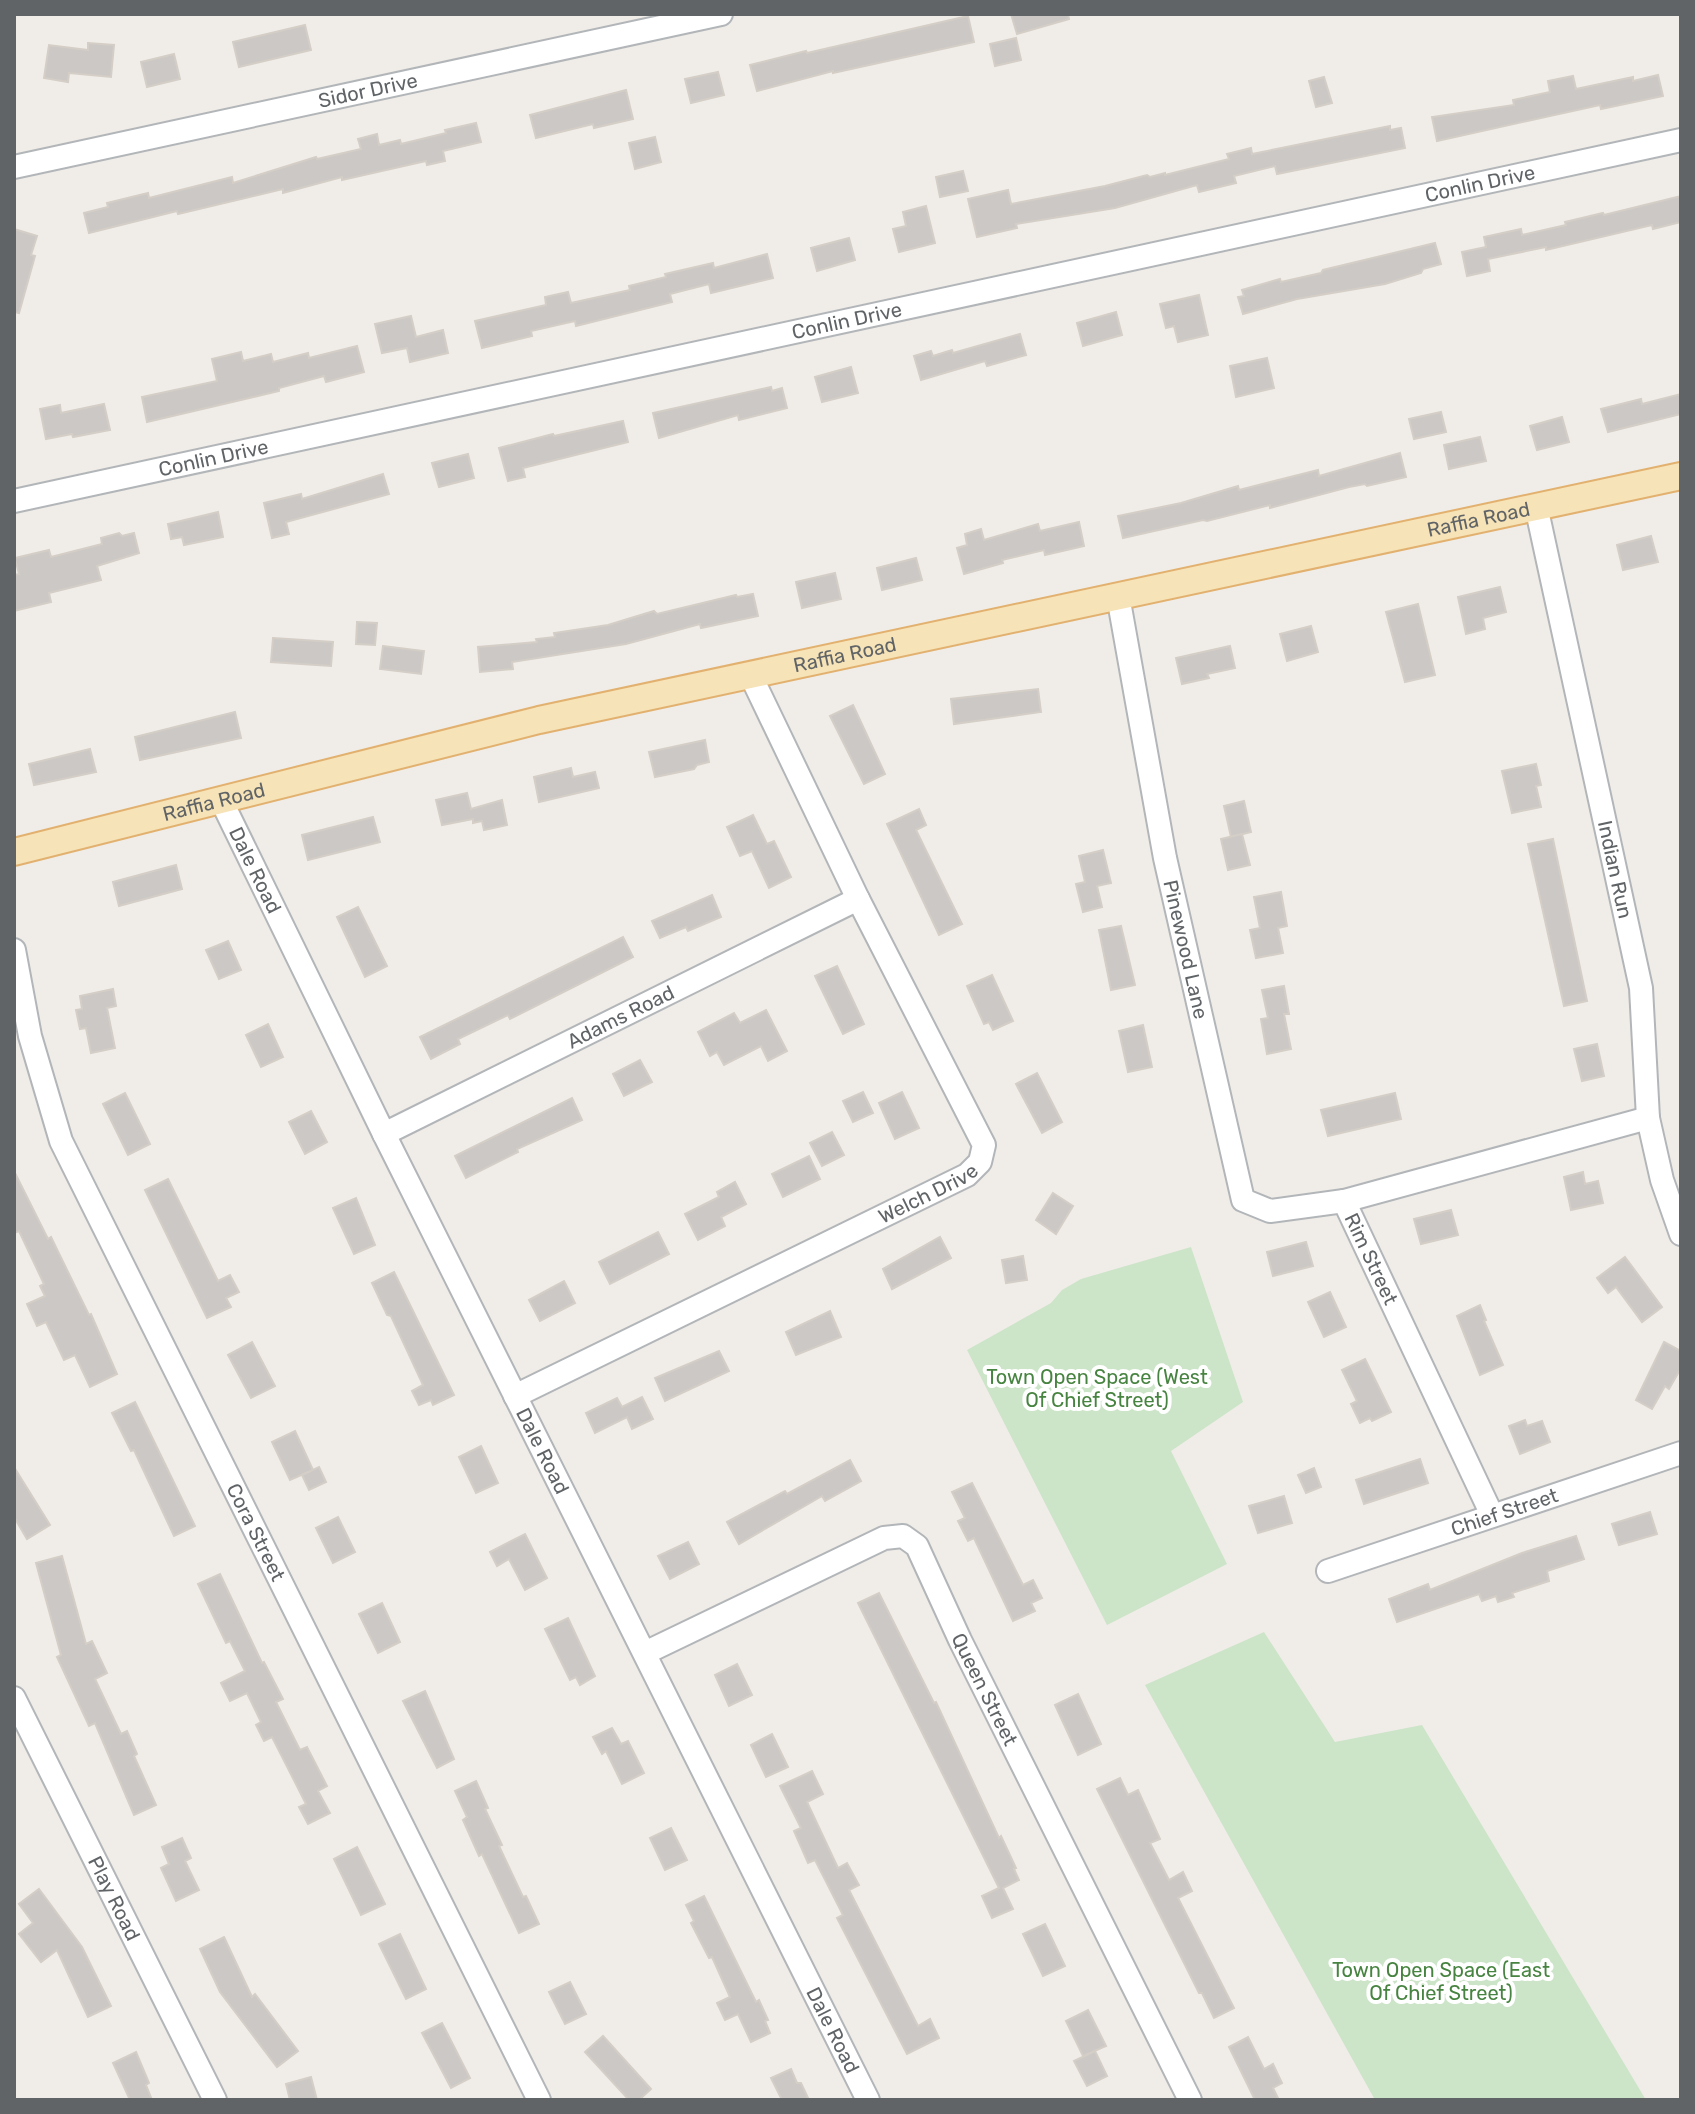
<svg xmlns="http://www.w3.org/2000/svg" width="1695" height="2114" font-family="Rubik,sans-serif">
<rect width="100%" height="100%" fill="#f0ede8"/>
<g fill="#cce4c8">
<path d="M1191,1247L1243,1402L1171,1451L1227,1564L1107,1625L967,1350L1051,1303L1062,1290L1081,1279Z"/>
<path d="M1264,1632L1335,1742L1422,1725L1646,2100H1375L1145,1685Z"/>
</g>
<g fill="#cbc8c5" stroke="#d4cec7" stroke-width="2">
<path d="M1011,14H1068L1069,19L1017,34Z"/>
<path d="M968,16L974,42L833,73V71L757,91L750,65L806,51L807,53Z"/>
<path d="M305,25L311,50L239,67L233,42Z"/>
<path d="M1016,38L1021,60L995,66L990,44Z"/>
<path d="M88,43L114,45L111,77L69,73L68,82L44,78L49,45L88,50Z"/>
<path d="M174,54L180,79L147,87L141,62Z"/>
<path d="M718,72L724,95L691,103L685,79Z"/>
<path d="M1658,75L1663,96L1601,109L1600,105L1437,141L1432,117L1514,105L1513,100L1550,92L1548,81L1573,76L1576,89L1633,77V81Z"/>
<path d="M1324,77L1332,103L1316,107L1309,81Z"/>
<path d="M626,90L633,119L594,128L593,124L536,138L530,115Z"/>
<path d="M476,123L481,142L443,151L445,161L427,165L426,161L342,180V177L283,193V189L178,214L177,211L89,233L84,213L108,207L107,203L148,193L149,198L232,177L233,183L316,157L317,159L361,149L358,139L377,134L379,145L400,140L401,144L446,133L445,130Z"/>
<path d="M1390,126V130L1401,128L1405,148L1277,174L1275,166L1234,176L1236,183L1199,192L1197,185L1115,208L1016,224L1017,228L977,237L968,199L1008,190L1011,204L1105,186L1147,175L1150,177L1165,173V175L1229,159L1227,154L1251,148L1252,154Z"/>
<path d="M655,137L661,162L635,169L629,143Z"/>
<path d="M963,171L968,191L940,197L936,177Z"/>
<path d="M1681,196V222L1653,229L1652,225L1546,250V247L1488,259L1490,271L1467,276L1462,252L1486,247L1484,237L1521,229L1522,235L1566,225L1565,222L1603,213L1604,215Z"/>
<path d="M926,206L935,243L899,252L893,229L906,226L903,212Z"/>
<path d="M14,229L37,236L31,255L35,256L19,313L14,312Z"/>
<path d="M849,238L855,260L817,271L811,248Z"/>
<path d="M1435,243L1441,264L1423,269L1421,273L1385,284L1297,299L1243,314L1238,297L1244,296L1242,290L1280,279L1281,282L1321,273L1323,270Z"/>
<path d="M767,254L773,278L711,293L709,284L670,294L672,302L576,326L575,321L531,331L532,336L482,348L475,321L546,305L545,297L568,292L571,303L630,290L629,286L666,277L665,274L713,263L714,268Z"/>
<path d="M1199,295L1208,335L1178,342L1174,326L1166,328L1160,304Z"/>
<path d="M1116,312L1122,335L1083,346L1077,323Z"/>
<path d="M411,316L416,337L443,330L448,353L410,362L407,348L382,353L375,324Z"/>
<path d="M1020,334L1026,355L987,366L985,361L921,380L914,356L931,351L933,356L952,350L953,353Z"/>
<path d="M357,346L364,372L326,382L324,376L279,388V391L147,422L142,397L217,381L212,359L241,352L243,361L271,354L273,362L308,353L309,358Z"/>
<path d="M1267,358L1274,388L1236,397L1230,366Z"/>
<path d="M851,367L858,393L822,402L815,377Z"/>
<path d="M771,387L772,391L782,388L787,408L739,420L738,415L659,438L653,413Z"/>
<path d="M1681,394V414L1608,432L1601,409L1641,399L1642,404Z"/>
<path d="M104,404L110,430L73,437L72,434L46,439L40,409L60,405L61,413Z"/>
<path d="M1441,412L1446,432L1414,439L1409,419Z"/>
<path d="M1562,417L1569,442L1537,450L1530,426Z"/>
<path d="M623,421L628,442L523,468L525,477L508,481L499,448L553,434L554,436Z"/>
<path d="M1480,437L1486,461L1449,469L1444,445Z"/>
<path d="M1400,453L1406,477L1367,486L1365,484L1349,487L1270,508V505L1207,521L1203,520L1123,538L1118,516L1181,503L1238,486L1239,490L1318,470L1319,476Z"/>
<path d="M468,454L474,478L439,487L432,463Z"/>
<path d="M383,474L389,494L286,522L289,534L272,538L264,503L301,494L302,499Z"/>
<path d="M218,512L223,537L184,545L182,537L171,539L168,524Z"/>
<path d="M1079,522L1084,546L1045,555L1044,550L1002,560L1003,563L964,574L957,548L967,545L965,534L981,529L984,540L1038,524L1040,531Z"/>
<path d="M119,533L122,536L134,533L139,553L97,566L101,580L49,593L51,602L14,611V575L19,574L15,558L49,550L51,557L102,544L101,538Z"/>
<path d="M1651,536L1658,562L1623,570L1617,545Z"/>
<path d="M916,558L922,580L882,590L877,568Z"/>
<path d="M835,573L841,599L802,608L796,582Z"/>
<path d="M1500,587L1506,612L1483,618L1485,629L1466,634L1458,597Z"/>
<path d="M753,594L758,616L701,628L700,624L626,644L512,662L513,669L480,672L478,647L537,642L536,639L555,637L554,633L608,625L654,611L657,614L736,595L737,597Z"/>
<path d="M1418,604L1435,675L1405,682L1386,612Z"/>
<path d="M357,622L377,623L375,645L356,644Z"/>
<path d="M1311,626L1318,652L1287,661L1280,634Z"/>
<path d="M273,638L333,642L331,666L271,662Z"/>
<path d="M383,646L424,651L421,674L380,669Z"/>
<path d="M1230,646L1235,668L1207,674L1209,678L1182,684L1176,658Z"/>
<path d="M1038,689L1041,712L954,724L951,699Z"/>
<path d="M853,705L885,774L864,784L830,716Z"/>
<path d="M235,712L241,738L140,760L135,737Z"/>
<path d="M705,740L709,762L697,765L694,769L655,777L649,752Z"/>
<path d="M90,749L96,772L34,785L29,764Z"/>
<path d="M1536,764L1541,785L1536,786L1541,807L1512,813L1502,771Z"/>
<path d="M571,768L573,777L595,772L599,788L539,802L534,777Z"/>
<path d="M467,793L471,809L502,800L507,825L484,830L482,821L473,823V819L442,825L436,800Z"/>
<path d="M1244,801L1251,832L1231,837L1224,806Z"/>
<path d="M919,809L926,825L916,830L962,924L939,935L887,824Z"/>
<path d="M753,815L767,844L774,841L791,877L769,888L752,851L740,856L727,827Z"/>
<path d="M373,817L380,842L308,860L302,835Z"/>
<path d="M1242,834L1250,865L1228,870L1221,839Z"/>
<path d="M1553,839L1587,1001L1564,1006L1528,844Z"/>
<path d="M1103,850L1111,883L1097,886L1102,907L1083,912L1076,884L1085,882L1079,856Z"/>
<path d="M176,865L182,889L119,906L113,882Z"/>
<path d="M1281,892L1287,926L1278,928L1283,953L1256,958L1250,930L1260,928L1254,897Z"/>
<path d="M712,895L721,917L688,931L686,927L660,938L652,921Z"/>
<path d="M358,907L387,966L365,977L337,917Z"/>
<path d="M1121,926L1135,985L1111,990L1099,930Z"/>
<path d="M623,937L633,957L510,1019L508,1015L458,1039L460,1044L431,1059L420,1037Z"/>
<path d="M228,941L241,970L219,979L206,950Z"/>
<path d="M837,966L864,1024L843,1034L815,976Z"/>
<path d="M992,975L1013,1021L993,1030L989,1022L984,1024L967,986Z"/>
<path d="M1284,986L1289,1014H1284L1291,1049L1267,1054L1261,1019L1268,1018L1262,990Z"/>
<path d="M113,989L116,1006L107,1008L115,1048L91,1053L86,1028L80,1029L76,1010L82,1009L80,996Z"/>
<path d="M766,1010L787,1051L768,1061L761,1046L724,1065L717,1052L710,1056L698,1032L734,1013L740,1023Z"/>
<path d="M268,1024L283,1057L261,1067L246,1035Z"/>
<path d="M1143,1025L1152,1067L1128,1072L1119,1031Z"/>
<path d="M1597,1044L1604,1076L1582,1081L1574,1049Z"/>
<path d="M640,1060L652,1082L624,1096L613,1074Z"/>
<path d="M1037,1073L1062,1122L1042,1133L1016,1084Z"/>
<path d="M863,1092L873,1113L853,1122L843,1101Z"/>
<path d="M902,1092L919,1128L895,1139L879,1103Z"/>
<path d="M125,1093L150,1144L128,1155L103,1104Z"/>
<path d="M1395,1093L1401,1119L1328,1136L1321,1110Z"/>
<path d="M572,1098L582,1120L517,1149L518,1152L466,1178L455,1156Z"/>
<path d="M311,1111L327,1142L305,1154L289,1122Z"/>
<path d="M832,1132L844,1155L822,1166L810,1143Z"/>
<path d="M809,1156L820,1179L783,1197L772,1174Z"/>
<path d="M14,1171L48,1239L51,1237L89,1315L91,1314L117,1374L90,1387L75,1355L64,1360L46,1322L37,1326L27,1304L45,1296L40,1286L44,1284L19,1231L14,1233Z"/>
<path d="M1583,1172L1585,1184L1598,1181L1603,1203L1571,1210L1564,1177Z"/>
<path d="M168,1179L218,1281L230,1275L239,1292L226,1298L231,1307L207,1318L145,1190Z"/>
<path d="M735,1182L746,1204L721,1217L725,1226L698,1240L685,1214L719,1197L717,1192Z"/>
<path d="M1053,1193L1073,1206L1056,1234L1036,1220Z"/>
<path d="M356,1198L375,1245L354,1254L333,1208Z"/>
<path d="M1451,1210L1458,1235L1421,1244L1414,1219Z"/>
<path d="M658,1232L669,1254L610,1284L599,1262Z"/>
<path d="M940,1237L951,1258L892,1289L883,1269Z"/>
<path d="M1306,1242L1313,1266L1273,1276L1267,1252Z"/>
<path d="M1023,1256L1027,1280L1006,1283L1002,1260Z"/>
<path d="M1625,1257L1662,1307L1642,1322L1616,1287L1608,1293L1597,1278Z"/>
<path d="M394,1272L454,1395L433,1405L431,1400L419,1405L412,1391L423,1385L391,1316L387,1315L372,1283Z"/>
<path d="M564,1281L575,1303L540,1321L529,1300Z"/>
<path d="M1330,1292L1346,1327L1324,1337L1308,1302Z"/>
<path d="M1480,1305L1486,1320L1484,1321L1503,1365L1480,1375L1457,1316Z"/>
<path d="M830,1311L841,1337L796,1355L786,1332Z"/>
<path d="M252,1342L275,1386L251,1398L228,1355Z"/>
<path d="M1664,1342L1681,1351V1368L1669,1389L1665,1386L1652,1409L1636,1400Z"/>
<path d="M719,1351L729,1371L665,1401L655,1378Z"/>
<path d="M1365,1359L1391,1412L1372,1421L1370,1418L1360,1423L1351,1404L1357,1401L1342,1370Z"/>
<path d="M642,1397L653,1419L632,1429L627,1417L595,1433L586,1413L617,1398L622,1407Z"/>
<path d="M135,1402L195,1526L174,1536L134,1450L131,1451L112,1413Z"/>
<path d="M1525,1420L1527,1426L1542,1421L1550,1442L1520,1454L1509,1426Z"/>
<path d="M295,1431L313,1470L290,1480L272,1442Z"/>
<path d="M481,1446L498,1483L476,1493L459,1457Z"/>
<path d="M1420,1459L1428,1483L1364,1504L1356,1480Z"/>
<path d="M850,1460L861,1481L825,1501L822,1496L739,1544L727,1522L785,1491L787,1494Z"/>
<path d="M14,1467L50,1525L27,1539L14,1517Z"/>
<path d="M319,1467L326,1482L309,1490L302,1475Z"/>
<path d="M1314,1468L1321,1487L1306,1493L1298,1475Z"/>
<path d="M972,1483L1023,1585L1033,1580L1042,1598L1031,1603L1035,1611L1013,1621L974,1538L968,1541L958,1521L965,1518L952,1492Z"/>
<path d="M1284,1496L1292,1523L1258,1533L1249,1506Z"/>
<path d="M1650,1512L1657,1534L1619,1545L1612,1524Z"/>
<path d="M338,1517L355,1552L333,1563L316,1528Z"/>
<path d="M525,1534L547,1578L525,1590L509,1559L497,1566L490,1552Z"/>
<path d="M1576,1536L1584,1559L1547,1571L1549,1581L1512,1593L1514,1597L1498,1602L1496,1596L1482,1601L1479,1594L1397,1622L1389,1599L1428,1584L1430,1590L1522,1553Z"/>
<path d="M688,1542L699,1564L670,1579L658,1556Z"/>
<path d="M62,1556L86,1644L92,1641L107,1673L95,1679L121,1734L127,1731L137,1754L134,1756L156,1805L134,1815L95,1723L89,1726L57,1657L61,1655L36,1563Z"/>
<path d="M220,1574L262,1663L264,1662L283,1699L276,1702L300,1750L307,1747L327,1786L318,1791L330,1813L308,1824L299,1807L306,1804L272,1737L264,1741L256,1725L261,1722L247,1693L230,1701L221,1683L245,1671L230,1641L226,1643L198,1584Z"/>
<path d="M879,1593L934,1703L936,1702L999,1838L1001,1836L1016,1868L1014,1869L1019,1880L1003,1888L1013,1909L992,1918L982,1896L999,1888L858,1603Z"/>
<path d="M382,1603L400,1642L378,1653L359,1614Z"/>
<path d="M568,1618L595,1676L580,1685L576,1677L570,1680L545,1629Z"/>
<path d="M737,1664L752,1695L729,1706L715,1675Z"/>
<path d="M425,1691L454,1759L437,1768L403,1701Z"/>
<path d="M1078,1694L1101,1744L1078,1755L1055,1705Z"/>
<path d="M612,1728L621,1744L628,1741L644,1773L622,1784L606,1751L602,1754L593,1737Z"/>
<path d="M772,1734L788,1767L766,1777L751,1745Z"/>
<path d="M812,1771L823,1794L807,1802L838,1868L847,1863L859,1885L849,1890L918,2026L930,2019L939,2038L907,2054L837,1918L843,1915L815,1860L808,1863L794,1831L801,1828L780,1786Z"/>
<path d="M1120,1778L1128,1795L1138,1790L1160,1839L1150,1843L1169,1880L1183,1872L1192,1891L1178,1898L1234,2008L1214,2018L1202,1993H1199L1097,1789Z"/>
<path d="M476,1781L488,1808L485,1809L502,1845L499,1846L523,1897L526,1896L539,1924L519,1933L482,1854L479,1856L463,1820L467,1817L455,1791Z"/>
<path d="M671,1828L687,1860L665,1870L650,1838Z"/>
<path d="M182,1838L191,1858L185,1861L199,1890L176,1901L161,1868L169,1864L162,1847Z"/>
<path d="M357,1847L385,1904L361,1915L334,1859Z"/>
<path d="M39,1889L82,1947L111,2006L88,2017L57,1950L41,1962L19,1934L33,1923L19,1904Z"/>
<path d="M704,1896L756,2002L759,2000L768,2020L765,2021L770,2033L751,2042L738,2014L725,2020L717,2003L730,1997L712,1957L709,1958L691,1923L694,1921L686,1905Z"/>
<path d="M1045,1924L1065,1966L1043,1976L1023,1934Z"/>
<path d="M400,1934L426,1989L406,1999L379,1944Z"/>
<path d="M224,1937L252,1997L255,1994L298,2051L277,2067L220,1992L200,1949Z"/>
<path d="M570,1982L586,2014L565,2024L549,1992Z"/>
<path d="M1088,2010L1106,2046L1083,2056L1066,2021Z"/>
<path d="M442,2023L470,2078L451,2088L422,2033Z"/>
<path d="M603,2036L651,2089L639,2100H629L585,2052Z"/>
<path d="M1248,2037L1264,2069L1273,2064L1282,2083L1273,2088L1279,2100H1255L1229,2047Z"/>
<path d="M1095,2051L1107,2076L1087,2086L1074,2061Z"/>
<path d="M136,2052L149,2083L146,2085L152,2100H130L113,2063Z"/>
<path d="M791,2069L797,2083H801L809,2100H782L771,2078Z"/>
<path d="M311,2077L317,2100H290L286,2084Z"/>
</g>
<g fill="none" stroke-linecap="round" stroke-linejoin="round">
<defs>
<g id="minor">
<path id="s1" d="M14,167L721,14"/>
<path id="s2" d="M14,501L1681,140"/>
<path id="s3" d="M1536,506L1641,988L1648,1118L1662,1180L1681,1234"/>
<path id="s4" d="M1118,596L1165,858L1243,1200L1270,1211L1344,1201L1648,1118"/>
<path id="s5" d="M221,800L384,1134L868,2100"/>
<path id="s6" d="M14,950L30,1036L61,1141L539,2100"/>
<path id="s7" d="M384,1134L858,899"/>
<path id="s8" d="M1344,1201L1492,1515"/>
<path id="s9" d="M515,1396L967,1175L980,1162L984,1145L858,899L751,676"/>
<path id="s10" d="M1328,1571L1681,1453"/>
<path id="s11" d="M645,1653L884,1538L903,1536L917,1546L960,1640L1190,2100"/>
<path id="s12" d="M14,1698L215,2100"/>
</g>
<g id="major">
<path id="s13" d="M14,852L539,720L1681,476"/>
</g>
</defs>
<use href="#minor" stroke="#b3b6b9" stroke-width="26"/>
<use href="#major" stroke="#e2b16f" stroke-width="30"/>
<use href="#minor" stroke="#fff" stroke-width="22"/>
<use href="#major" stroke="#f6e3b7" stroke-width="26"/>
</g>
<g text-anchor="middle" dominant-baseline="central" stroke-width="8" stroke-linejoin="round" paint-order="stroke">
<g font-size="20" fill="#606467" stroke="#fff">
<text stroke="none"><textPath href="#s1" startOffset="362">Sidor Drive</textPath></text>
<text stroke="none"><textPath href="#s2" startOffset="1500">Conlin Drive</textPath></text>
<text stroke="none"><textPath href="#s2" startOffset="852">Conlin Drive</textPath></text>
<text stroke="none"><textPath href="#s2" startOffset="204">Conlin Drive</textPath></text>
<text stroke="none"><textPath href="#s13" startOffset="1502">Raffia Road</textPath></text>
<text stroke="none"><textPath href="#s13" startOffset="854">Raffia Road</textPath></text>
<text stroke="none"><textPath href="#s13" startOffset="206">Raffia Road</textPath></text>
<text stroke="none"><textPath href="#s5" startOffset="78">Dale Road</textPath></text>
<text stroke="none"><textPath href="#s3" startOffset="372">Indian Run</textPath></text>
<text stroke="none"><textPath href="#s4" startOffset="360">Pinewood Lane</textPath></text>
<text stroke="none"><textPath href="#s7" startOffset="264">Adams Road</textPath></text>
<text stroke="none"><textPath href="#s9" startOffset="460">Welch Drive</textPath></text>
<text stroke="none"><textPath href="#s8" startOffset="64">Rim Street</textPath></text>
<text stroke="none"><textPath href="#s5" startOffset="726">Dale Road</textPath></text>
<text stroke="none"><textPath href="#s10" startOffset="186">Chief Street</textPath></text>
<text stroke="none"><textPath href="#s6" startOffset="634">Cora Street</textPath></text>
<text stroke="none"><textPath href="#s11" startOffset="460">Queen Street</textPath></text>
<text stroke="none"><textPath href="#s12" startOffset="224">Play Road</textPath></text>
<text stroke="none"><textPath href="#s5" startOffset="1374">Dale Road</textPath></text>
</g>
<g font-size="20" fill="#488441" stroke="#fff">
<text x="1097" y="1377">Town Open Space (West<tspan x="1097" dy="23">Of Chief Street)</tspan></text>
<text x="1441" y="1970">Town Open Space (East<tspan x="1441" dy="23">Of Chief Street)</tspan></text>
</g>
</g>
<rect width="1695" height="2114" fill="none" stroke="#606467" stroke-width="32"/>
</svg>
